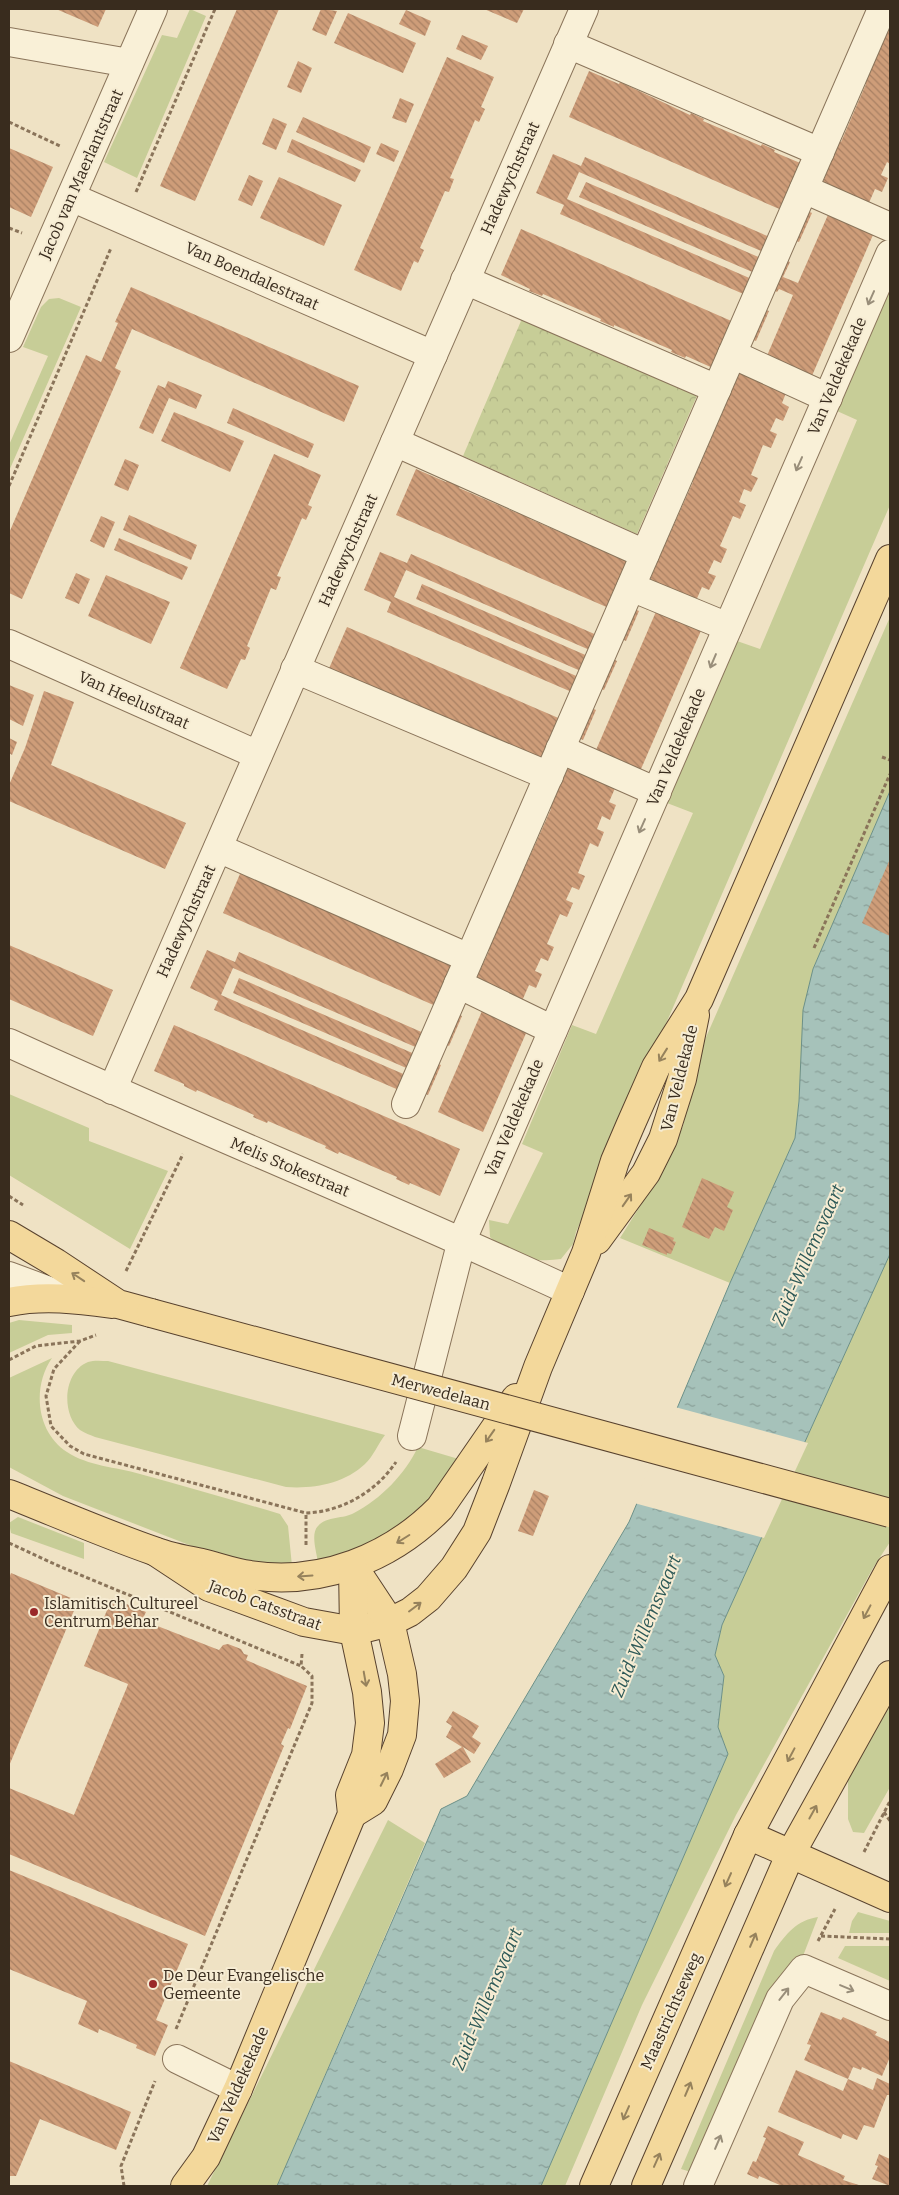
<svg xmlns="http://www.w3.org/2000/svg" width="899" height="2195" font-family="Bitter,serif">
<defs>
<pattern id="park-crowns" width="20" height="18" patternUnits="userSpaceOnUse" patternTransform="scale(1.25)"><rect width="20" height="18" fill="#c7cd97"/><path d="M2 6a3 3 0 1 1 6 0M12 15a3 3 0 1 1 6 0" fill="none" stroke="#acb082"/></pattern>
<pattern id="water-ripples" width="26" height="14" patternUnits="userSpaceOnUse" patternTransform="scale(1.25)"><rect width="26" height="14" fill="#a6c2ba"/><path d="M2 4q2-2 4 0t4 0M15 11q2-2 4 0t4 0" fill="none" stroke="#889e97"/></pattern>
<pattern id="building-back-hatch" width="6" height="6" patternUnits="userSpaceOnUse" patternTransform="scale(1.25)"><rect width="6" height="6" fill="#ce9d79"/><path d="M-1 5l2 2M0 0l6 6M5-1l2 2" fill="none" stroke="#a88063"/></pattern>
</defs>
<rect width="100%" height="100%" fill="#efe2c4"/>
<g fill="#c7cd97">
<path d="M190,9L206,16L137,178L104,162L162,35L177,38Z"/>
<path d="M890,288V505L576,1232L573,1244L561,1259C535,1263 509,1257 490,1237L489,1220L508,1224L543,1153L522,1144L572,1025L596,1034L693,813L667,803L737,641L760,649L857,420L837,411Z"/>
<path d="M59,298L81,307L9,471V445L48,356L23,347L41,307L49,299Z"/>
<path d="M890,617V791L813,969L795,1138L730,1283L620,1238L659,1176L683,1126L700,1051Z"/>
<path d="M9,1094L89,1128V1141L168,1171L130,1249L9,1175Z"/>
<path d="M890,1254V1542L873,1568L736,1815L642,2005L565,2186H541L728,1754L718,1727L724,1676L715,1655L722,1625Z"/>
<path d="M19,1320L72,1325V1333L48,1335L9,1353V1323Z"/>
<path d="M52,1358C32,1387 36,1432 67,1452C88,1466 116,1467 140,1474C187,1487 233,1500 280,1514L288,1526L292,1566L250,1563L215,1555L63,1496L9,1467V1378Z"/>
<path d="M108,1361L385,1435C378,1444 373,1457 365,1464C344,1484 313,1489 286,1487L95,1437C91,1435 84,1433 80,1430C61,1414 63,1372 88,1362C94,1360 102,1361 108,1361Z"/>
<path d="M418,1447L462,1460L435,1498L371,1547L318,1563C317,1553 310,1534 318,1526C327,1516 344,1519 354,1513C381,1499 405,1474 418,1447Z"/>
<path d="M18,1517L84,1543V1559L11,1533L9,1523Z"/>
<path d="M890,1699V1787L864,1833L853,1832L848,1819V1777Z"/>
<path d="M388,1820L425,1843L277,2186H207Z"/>
<path d="M858,1912L890,1921V1933H849L852,1921Z"/>
<path d="M818,1917L803,1956L774,1985L691,2172L681,2169L774,1951C786,1934 797,1920 818,1917Z"/>
<path d="M845,1946H890V1981L838,1958Z"/>
</g>
<path fill="url(#park-crowns)" d="M524,314L699,391L637,534L463,456Z"/>
<path fill="url(#water-ripples)" stroke="#6c9088" d="M890,791V1254L722,1625L715,1655L724,1676L718,1727L728,1754L541,2186H277L441,1809L467,1796L629,1522L730,1283L795,1138L799,1101L803,1010L813,969Z"/>
<path fill="#efe2c4" d="M675,1407L808,1443L764,1538L634,1503Z"/>
<g fill="url(#building-back-hatch)">
<path d="M56,9H106L98,27Z"/>
<path d="M237,9H279L195,201L160,186Z"/>
<path d="M321,9L337,11L326,36L312,30Z"/>
<path d="M484,9H524L517,23Z"/>
<path d="M406,10L431,21L425,36L399,24Z"/>
<path d="M348,13L416,43L403,73L334,43Z"/>
<path d="M890,27V164L887,162L881,175L888,178L882,192L875,189L868,205L822,185L838,141L841,142L866,84L864,83Z"/>
<path d="M462,35L488,46L481,60L456,49Z"/>
<path d="M447,57L494,77L481,107L485,109L479,122L475,120L450,178L454,179L449,192L445,191L420,248L424,250L418,263L414,261L401,291L354,270Z"/>
<path d="M298,61L312,68L301,93L287,87Z"/>
<path d="M589,71L619,84L620,82L690,115L691,113L704,119L703,121L761,146L762,144L775,150L774,152L805,165L784,211L569,117Z"/>
<path d="M400,98L414,104L406,123L392,118Z"/>
<path d="M303,117L371,147L364,163L296,132Z"/>
<path d="M273,118L287,124L276,150L262,144Z"/>
<path d="M292,139L361,170L355,182L287,152Z"/>
<path d="M381,143L399,151L394,162L376,154Z"/>
<path d="M9,148L53,167L31,217L9,207Z"/>
<path d="M553,154L581,166L585,157L772,238L766,253L579,172L567,199L754,280L748,296L560,214L564,205L536,193Z"/>
<path d="M249,175L263,181L252,206L238,200Z"/>
<path d="M279,177L342,205L324,246L260,218Z"/>
<path d="M586,182L763,259L757,274L579,197Z"/>
<path d="M801,208L812,213L799,242L788,238Z"/>
<path d="M831,208L876,228L811,378L766,358L793,295L779,289L777,292L767,287L780,258L790,262L783,277L798,283Z"/>
<path d="M521,229L736,323L715,369L686,356L685,358L671,352L672,350L614,325V327L600,321L601,319L543,294L542,296L529,291L530,289L501,275Z"/>
<path d="M131,287L359,386L344,422L132,329L115,368L121,371L22,599L9,593V533L86,355L101,362L118,323L115,322Z"/>
<path d="M758,307L769,311L756,341L745,337Z"/>
<path d="M742,368L788,388L782,403L789,407L783,421L776,418L770,431L777,434L771,448L763,445L751,475L758,478L751,492L744,489L739,502L746,505L740,519L733,516L720,546L727,549L721,563L714,560L708,573L716,576L709,590L702,587L695,603L649,582L661,553L660,552L666,539L667,540L693,482L691,481L696,468L698,469L723,411L722,410Z"/>
<path d="M168,381L202,395L196,409L169,398L153,434L139,428L158,385L165,388Z"/>
<path d="M233,408L314,444L308,458L227,423Z"/>
<path d="M174,412L244,441L230,472L161,441Z"/>
<path d="M274,454L321,475L308,505L312,507L306,520L302,518L277,576L281,577L276,590L271,588L247,646L250,648L245,660L241,659L227,689L180,668Z"/>
<path d="M125,459L139,465L128,491L114,485Z"/>
<path d="M416,469L446,482L447,480L460,486L459,488L517,513L518,511L531,517L530,519L588,544L589,542L602,548L601,550L631,563L611,609L396,515Z"/>
<path d="M129,515L197,545L191,560L123,530Z"/>
<path d="M101,516L115,522L104,548L90,541Z"/>
<path d="M119,538L188,567L182,580L114,550Z"/>
<path d="M380,552L407,563L411,554L599,636L592,651L406,570L394,597L581,678L574,693L387,612L391,602L364,590Z"/>
<path d="M76,573L90,579L79,604L65,598Z"/>
<path d="M106,575L170,602L151,644L88,616Z"/>
<path d="M422,584L590,657L583,672L416,599Z"/>
<path d="M628,606L639,611L626,641L615,636Z"/>
<path d="M658,607L703,626L638,776L593,757Z"/>
<path d="M347,627L563,720L542,767L327,673Z"/>
<path d="M607,656L617,661L604,690L594,686Z"/>
<path d="M9,685L34,695L23,726L9,719Z"/>
<path d="M44,691L74,702L51,765L186,823L165,869L9,801V785L25,748Z"/>
<path d="M585,705L596,710L583,740L572,735Z"/>
<path d="M9,738L17,742L12,755L9,753Z"/>
<path d="M569,766L616,786L609,802L616,805L610,820L602,816L597,829L604,832L598,847L590,843L578,873L585,876L579,890L572,887L566,900L573,903L567,917L560,914L547,944L554,947L548,961L541,958L535,971L542,974L536,988L529,985L522,1001L475,981L489,951L487,950L492,937L494,938L519,880L517,879L523,866L525,867L551,809L548,808Z"/>
<path d="M890,859V936L862,923Z"/>
<path d="M243,867L458,961L438,1007L223,913Z"/>
<path d="M9,945L113,990L93,1036L9,999Z"/>
<path d="M207,950L235,962L239,952L426,1034L420,1049L233,968L221,995L408,1076L401,1091L214,1010L218,1001L190,988Z"/>
<path d="M239,978L417,1055L411,1070L233,993Z"/>
<path d="M452,1011L462,1016L449,1046L439,1041Z"/>
<path d="M482,1011L527,1031L483,1132L438,1112Z"/>
<path d="M174,1025L460,1149L440,1196L410,1183L409,1185L396,1179L397,1177L339,1152L338,1154L325,1148L326,1146L268,1121L267,1123L253,1117L254,1115L197,1090L196,1092L184,1086V1084L154,1071Z"/>
<path d="M430,1061L441,1065L428,1095L418,1091Z"/>
<path d="M702,1178L734,1192L727,1207L733,1210L724,1231L715,1227L709,1239L682,1227Z"/>
<path d="M649,1228L674,1238L673,1241L676,1242L671,1254L667,1253V1255L642,1245Z"/>
<path d="M534,1490L549,1496L533,1536L518,1531Z"/>
<path d="M11,1573L78,1601L9,1766V1578Z"/>
<path d="M112,1598L146,1612L142,1620L219,1650L223,1645L228,1644L241,1649L244,1654L248,1655L246,1660L307,1686L290,1729L288,1728L281,1744L284,1746L205,1936L9,1854V1788L74,1815L127,1687L128,1684L84,1666Z"/>
<path d="M453,1711L479,1726L472,1737L481,1743L474,1754L463,1747L471,1762L444,1778L435,1764L462,1747L446,1737L452,1726L446,1722Z"/>
<path d="M9,1870L188,1944L156,2020L168,2025L155,2056L136,2048L137,2045L99,2029L98,2033L78,2024L87,2001L9,1969Z"/>
<path d="M821,2012L841,2020L843,2017L877,2032L875,2035L890,2042V2057L882,2076L862,2067L861,2070L853,2067L848,2079L804,2060L811,2045L807,2044Z"/>
<path d="M9,2061L131,2112L116,2150L40,2119L16,2176H9Z"/>
<path d="M796,2070L843,2091L848,2079L873,2090L877,2078L890,2084V2095H887L874,2128L864,2125L857,2140L843,2134L841,2139L778,2112Z"/>
<path d="M768,2126L804,2142L798,2155L845,2176L843,2180L862,2186H782L759,2176L758,2179L747,2174L753,2161L756,2162L766,2138L763,2137Z"/>
<path d="M879,2154L890,2159V2186L872,2179L878,2166L875,2165Z"/>
</g>
<g fill="none" stroke-linecap="round" stroke-linejoin="round">
<defs>
<g id="minor">
<path d="M9,42L129,63"/>
<path d="M568,44L820,152"/>
<path d="M804,189L890,227"/>
<path d="M71,197L433,355"/>
<path d="M465,280L717,389"/>
<path d="M9,338L153,9"/>
<path d="M732,354L828,398"/>
<path d="M395,442L645,554"/>
<path d="M631,587L728,627"/>
<path d="M9,644L258,755"/>
<path d="M295,669L549,776"/>
<path d="M560,749L657,792"/>
<path d="M218,848L469,958"/>
<path d="M458,984L553,1030"/>
<path d="M9,1043C195,1128 385,1205 570,1291"/>
<path d="M112,1090L584,9"/>
<path d="M406,1104L882,9"/>
<path d="M9,1276L68,1298"/>
<path d="M412,1436L462,1240L890,254"/>
<path d="M177,2059L238,2089"/>
<path d="M698,2186L780,1999L804,1969L890,2006"/>
</g>
<g id="major">
<path d="M9,1235L56,1263L118,1304L151,1313"/>
<path d="M597,1240L646,1173L663,1139L682,1079L695,1015"/>
<path d="M9,1302C43,1295 77,1299 112,1304"/>
<path d="M9,1494C57,1513 105,1534 154,1551C169,1557 186,1560 202,1563C218,1567 234,1573 250,1575C321,1586 391,1558 440,1508L516,1398"/>
<path d="M156,1552L209,1587L304,1622L354,1631L390,1622L410,1612L428,1598L454,1568L477,1532L496,1483L538,1367L586,1253L615,1161L630,1126L656,1067L699,999L890,559"/>
<path d="M352,1814L373,1801L389,1769L402,1735L405,1701L402,1674L390,1622L353,1566"/>
<path d="M748,1835L890,1898"/>
<path d="M185,2186L206,2157L238,2089L352,1814L350,1795L366,1755L370,1723L367,1692L354,1631L353,1566"/>
<path d="M594,2186L748,1835L890,1569"/>
<path d="M646,2186L790,1855L890,1675"/>
</g>
</defs>
<use href="#minor" stroke="#8a745a" stroke-width="30"/>
<use href="#major" stroke="#58422e" stroke-width="30"/>
<g stroke="#8a745a" stroke-width="3" stroke-dasharray="4 2.5" stroke-linecap="butt">
<path d="M9,122L60,146"/>
<path d="M136,192L215,9"/>
<path d="M9,228L22,233"/>
<path d="M9,486L111,248"/>
<path d="M882,757L890,760"/>
<path d="M814,948L890,774"/>
<path d="M9,1196L23,1205"/>
<path d="M126,1271L183,1154"/>
<path d="M80,1341L54,1369L46,1396L51,1426L70,1446L84,1454L306,1513C341,1512 376,1492 396,1462"/>
<path d="M9,1360L36,1346L80,1341L96,1335"/>
<path d="M9,1543L61,1567L301,1666L302,1654"/>
<path d="M306,1545V1513"/>
<path d="M884,1812L890,1821"/>
<path d="M864,1852L890,1801"/>
<path d="M821,1936L890,1939"/>
<path d="M818,1941L835,1909"/>
<path d="M176,2029L312,1703V1676L301,1666"/>
<path d="M124,2186L121,2166L155,2081"/>
</g>
<use href="#minor" stroke="#f9f0d7" stroke-width="28"/>
<use href="#major" stroke="#f3d89b" stroke-width="28"/>
<defs>
<path id="major-bridge" d="M151,1313L890,1513"/>
</defs>
<use href="#major-bridge" stroke="#58422e" stroke-width="30" stroke-linecap="butt"/>
<use href="#major-bridge" stroke="#f3d89b" stroke-width="28"/>
</g>
<defs><path id="oneway-shaft" d="M-6 0H5M1.5-3L5.5 0L1.5 3" fill="none" stroke-width="1.6" stroke-linecap="round" stroke-linejoin="round" transform="scale(1.25)"/></defs>
<g stroke="#998e7a">
<use href="#oneway-shaft" transform="translate(871 298) rotate(114)"/>
<use href="#oneway-shaft" transform="translate(799 464) rotate(114)"/>
<use href="#oneway-shaft" transform="translate(713 661) rotate(113)"/>
<use href="#oneway-shaft" transform="translate(642 826) rotate(114)"/>
<use href="#oneway-shaft" transform="translate(847 1988) rotate(23)"/>
<use href="#oneway-shaft" transform="translate(784 1994) rotate(-52)"/>
<use href="#oneway-shaft" transform="translate(718 2142) rotate(-67)"/>
</g>
<g stroke="#96825c">
<use href="#oneway-shaft" transform="translate(663 1055) rotate(122)"/>
<use href="#oneway-shaft" transform="translate(627 1200) rotate(-55)"/>
<use href="#oneway-shaft" transform="translate(78 1277) rotate(-146)"/>
<use href="#oneway-shaft" transform="translate(490 1436) rotate(125)"/>
<use href="#oneway-shaft" transform="translate(403 1539) rotate(148)"/>
<use href="#oneway-shaft" transform="translate(305 1576) rotate(176)"/>
<use href="#oneway-shaft" transform="translate(415 1607) rotate(-37)"/>
<use href="#oneway-shaft" transform="translate(867 1612) rotate(118)"/>
<use href="#oneway-shaft" transform="translate(365 1679) rotate(80)"/>
<use href="#oneway-shaft" transform="translate(791 1755) rotate(118)"/>
<use href="#oneway-shaft" transform="translate(384 1779) rotate(-64)"/>
<use href="#oneway-shaft" transform="translate(813 1812) rotate(-61)"/>
<use href="#oneway-shaft" transform="translate(728 1880) rotate(114)"/>
<use href="#oneway-shaft" transform="translate(753 1940) rotate(-67)"/>
<use href="#oneway-shaft" transform="translate(688 2089) rotate(-67)"/>
<use href="#oneway-shaft" transform="translate(626 2113) rotate(114)"/>
<use href="#oneway-shaft" transform="translate(657 2160) rotate(-66)"/>
</g>
<g fill="#9a2929" stroke="#f6ecd3" stroke-width="2">
<circle cx="34" cy="1612" r="5"/>
<circle cx="153" cy="1984" r="5"/>
</g>
<g text-anchor="middle" dominant-baseline="central" stroke-width="4" stroke-linejoin="round" paint-order="stroke">
<g font-size="16" fill="#392c1e" stroke="#f6ecd3">
<text transform="translate(81 174) rotate(-66)">Jacob van Maerlantstraat</text>
<text transform="translate(510 178) rotate(-66)">Hadewychstraat</text>
<text transform="translate(252 276) rotate(24)">Van Boendalestraat</text>
<text transform="translate(837 376) rotate(-67)">Van Veldekekade</text>
<text transform="translate(348 550) rotate(-66)">Hadewychstraat</text>
<text transform="translate(134 700) rotate(24)">Van Heelustraat</text>
<text transform="translate(676 747) rotate(-67)">Van Veldekekade</text>
<text transform="translate(186 921) rotate(-66)">Hadewychstraat</text>
<text transform="translate(679 1078) rotate(-76)">Van Veldekade</text>
<text transform="translate(514 1118) rotate(-67)">Van Veldekekade</text>
<text transform="translate(290 1167) rotate(23)">Melis Stokestraat</text>
<text transform="translate(441 1392) rotate(15)">Merwedelaan</text>
<text transform="translate(265 1605) rotate(20)">Jacob Catsstraat</text>
<text transform="translate(671 2011) rotate(-66)">Maastrichtseweg</text>
<text transform="translate(238 2085) rotate(-66)">Van Veldekekade</text>
</g>
<g font-size="16" fill="#392c1e" stroke="#f6ecd3" text-anchor="start">
<text x="44" y="1603">Islamitisch Cultureel<tspan x="44" dy="18">Centrum Behar</tspan></text>
<text x="163" y="1975">De Deur Evangelische<tspan x="163" dy="18">Gemeente</tspan></text>
</g>
<g font-size="18" font-style="italic" fill="#2d5957" stroke="#f6ecd3">
<text transform="translate(808 1255) rotate(-66)">Zuid-Willemsvaart</text>
<text transform="translate(646 1626) rotate(-67)">Zuid-Willemsvaart</text>
<text transform="translate(487 1999) rotate(-67)">Zuid-Willemsvaart</text>
</g>
</g>
<rect width="899" height="2195" fill="none" stroke="#392c1e" stroke-width="20"/>
</svg>
